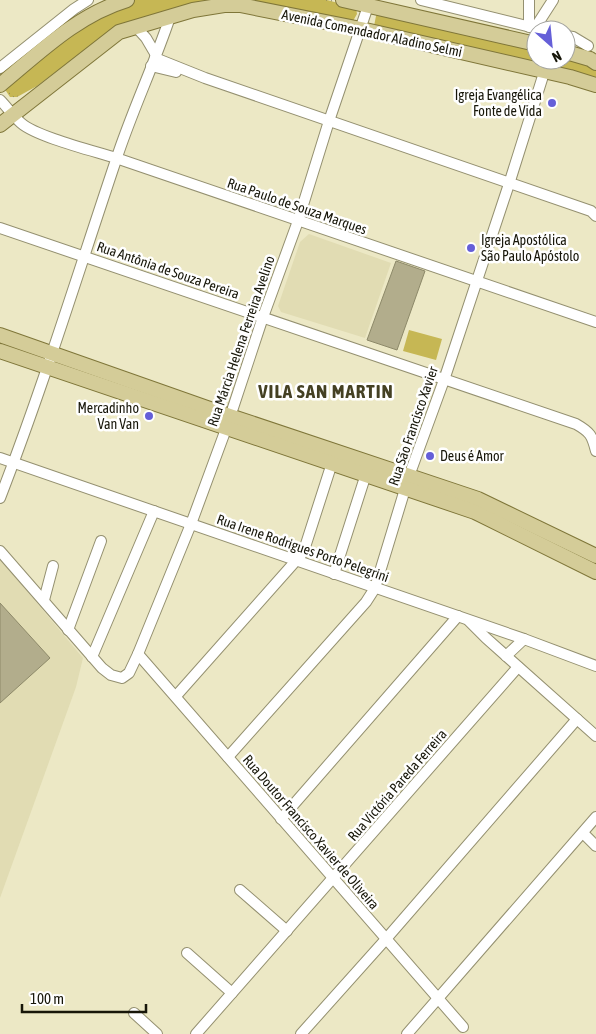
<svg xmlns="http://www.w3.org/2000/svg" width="596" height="1034" font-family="'Asap Condensed',sans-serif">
<rect width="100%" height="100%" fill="#ece8c5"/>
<g fill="#e1dcb3">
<path d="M309,234L391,263L365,338L281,312L278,306L300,242Z"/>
<path d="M0,559L83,658L76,687L0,898Z"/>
</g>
<g fill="#c6b754">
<path d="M131,0H327L356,8L357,14L353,21L224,2L124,26L86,49L37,86L17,97H10L6,91V84L75,27Z"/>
<path d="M377,11L536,46V60H543L542,64L374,26Z"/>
<path d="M566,55L596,69V81L554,68V60H566Z"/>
<path d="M409,330L442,339L436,360L403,351Z"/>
</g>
<g fill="#b2ad8c" stroke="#8d8969">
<path d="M396,261L425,271L397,350L367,340Z"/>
<path d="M0,603L50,658L0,703Z"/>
</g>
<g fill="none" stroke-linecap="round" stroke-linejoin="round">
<defs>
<g id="minor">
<path d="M421,0L543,30"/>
<path d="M529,0V27"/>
<path d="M136,27L146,38L156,55"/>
<path d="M535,28L553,0"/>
<path d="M566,36L573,37L588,46"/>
<path d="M155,58L205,78L591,211L596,216"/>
<path d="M151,66L176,72"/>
<path d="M0,68L74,9L88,0"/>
<path d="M0,100C7,107 13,116 21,123C37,137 94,151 116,158L596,322"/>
<path d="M0,228L576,424C590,432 592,435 596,451"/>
<path d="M0,458L524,639L596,666"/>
<path d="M0,498C43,387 78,273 116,160C132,111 154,65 170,17"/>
<path d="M0,551L102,668L111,675L122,678L129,673L138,654L191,524L226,429L263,317L298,221L329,121L368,6"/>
<path d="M334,574L366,474"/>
<path d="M44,600L53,566"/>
<path d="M469,621L486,638L596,736"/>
<path d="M68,630L101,541"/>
<path d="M138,654L463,1027"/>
<path d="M506,656L524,639"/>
<path d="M92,657L154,511"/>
<path d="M176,696L301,555L306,544L332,463"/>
<path d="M228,757L366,602L375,588L409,476L444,380L509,184L548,60"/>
<path d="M281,819L458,616"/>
<path d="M583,833L596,846"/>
<path d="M240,890L287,931"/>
<path d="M187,953L232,993"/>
<path d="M134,1013L157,1034"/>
<path d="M196,1034L518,667"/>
<path d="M301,1034L386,939L577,719"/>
<path d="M407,1034L596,817"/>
</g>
<g id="major">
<path d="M343,0L536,44"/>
<path d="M566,52L590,59L596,63"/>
<path d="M0,85C39,53 77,15 127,0"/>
<path d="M0,125L119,32L193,10L224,5H240L361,29L570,77L596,85"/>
<path d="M0,335L230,416L478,499L596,556"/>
<path d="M0,351L475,512L596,572"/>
</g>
</defs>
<use href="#minor" stroke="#949070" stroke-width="12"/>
<use href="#major" stroke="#7f7639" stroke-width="16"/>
<g stroke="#7d7b63" stroke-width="1" stroke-dasharray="1 4" stroke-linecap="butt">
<path d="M326,0L333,1"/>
<path d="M9,93L14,97L18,96"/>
</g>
<use href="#minor" stroke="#fff" stroke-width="10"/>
<use href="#major" stroke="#d4cc98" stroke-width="14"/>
</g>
<g fill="#655fd8" stroke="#fff" stroke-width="2">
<circle cx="552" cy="103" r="5"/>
<circle cx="471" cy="248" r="5"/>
<circle cx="149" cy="416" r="5"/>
<circle cx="430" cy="456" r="5"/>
</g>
<g text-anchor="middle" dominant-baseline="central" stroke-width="5" stroke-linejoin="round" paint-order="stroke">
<g font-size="14" fill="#171609" stroke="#fff">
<text transform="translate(372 33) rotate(12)">Avenida Comendador Aladino Selmi</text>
<text transform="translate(297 206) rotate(19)">Rua Paulo de Souza Marques</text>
<text transform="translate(168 270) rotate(19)">Rua Antônia de Souza Pereira</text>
<text transform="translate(241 341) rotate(-71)">Rua Márcia Helena Ferreira Avelino</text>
<text transform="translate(413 426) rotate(-71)">Rua São Francisco Xavier</text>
<text transform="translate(303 548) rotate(19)">Rua Irene Rodrigues Porto Pelegrini</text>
<text transform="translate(397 785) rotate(-49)">Rua Victória Pareda Ferreira</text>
<text transform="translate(311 832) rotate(49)">Rua Doutor Francisco Xavier de Oliveira</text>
</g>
<g font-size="14" fill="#171609" stroke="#fff" text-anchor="end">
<text x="542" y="95">Igreja Evangélica<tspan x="542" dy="16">Fonte de Vida</tspan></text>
<text x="481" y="240" text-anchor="start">Igreja Apostólica<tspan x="481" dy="16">São Paulo Apóstolo</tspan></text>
<text x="139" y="408">Mercadinho<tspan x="139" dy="16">Van Van</tspan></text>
<text x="440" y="456" text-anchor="start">Deus é Amor</text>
</g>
<g font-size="19" font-weight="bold" letter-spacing="1" fill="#444023" stroke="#fff">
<text x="326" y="391">VILA SAN MARTIN</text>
</g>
</g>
<g transform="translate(551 45) rotate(153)"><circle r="24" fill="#ffffff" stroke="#a2a29d"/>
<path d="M0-4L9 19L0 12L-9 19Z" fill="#655fd8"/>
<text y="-8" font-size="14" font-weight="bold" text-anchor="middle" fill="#171609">N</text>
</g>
<path d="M22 1004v8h124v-8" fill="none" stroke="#171609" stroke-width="2.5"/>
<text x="30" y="1004" font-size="15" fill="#171609" stroke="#ffffff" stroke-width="4" paint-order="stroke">100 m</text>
</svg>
